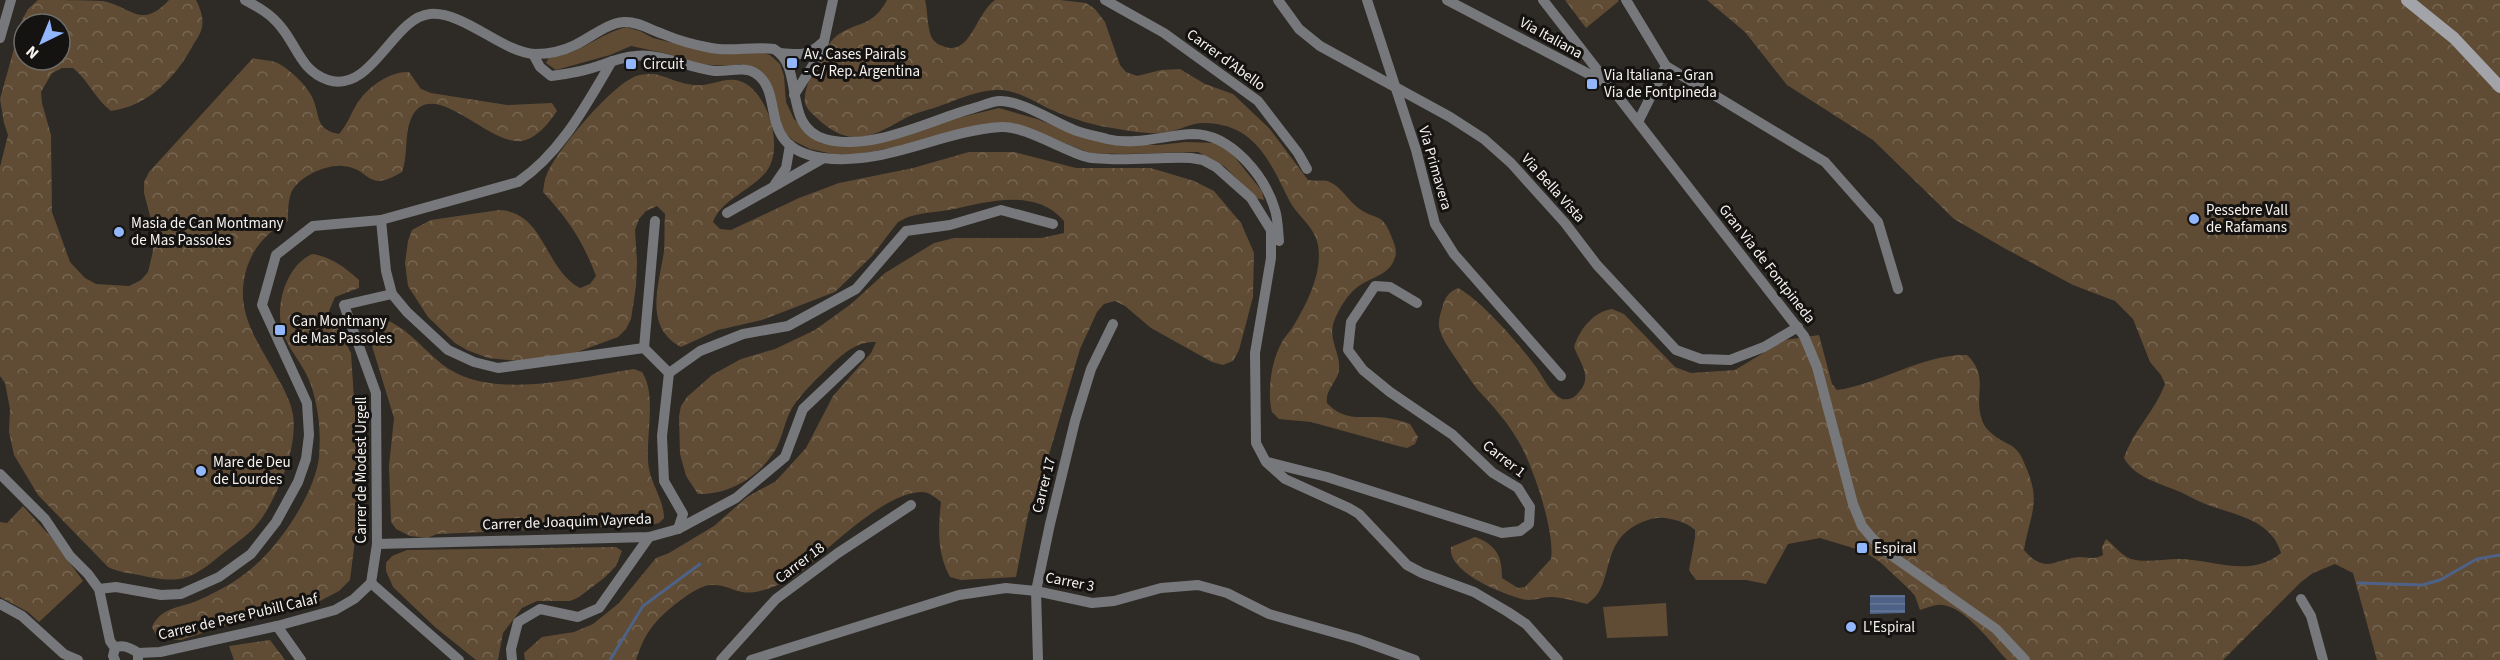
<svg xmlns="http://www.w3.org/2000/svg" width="2500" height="660" font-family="'Source Sans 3',sans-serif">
<defs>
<pattern id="forest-crowns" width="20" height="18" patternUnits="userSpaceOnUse" patternTransform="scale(1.5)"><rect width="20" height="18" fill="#604c34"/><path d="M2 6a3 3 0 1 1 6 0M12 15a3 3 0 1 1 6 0" fill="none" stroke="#776652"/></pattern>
<pattern id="water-rules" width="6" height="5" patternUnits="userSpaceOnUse" patternTransform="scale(1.5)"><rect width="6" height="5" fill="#4e6287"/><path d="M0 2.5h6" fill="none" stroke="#687998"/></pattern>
</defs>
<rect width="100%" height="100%" fill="#2e2a25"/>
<g fill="#604c34">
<path d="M626,27L640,31L653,38L717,54L759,51L770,55L780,64L784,76L786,102L794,119L820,143L842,146L999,108L1037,119L1070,132L1118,144L1158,145L1186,142L1219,143L1233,155L1262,191L1264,200L1256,198L1225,167L1198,152L1124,154L1090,153L1013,123L860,154H833L810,149L794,141L783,132L758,69L740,64L730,66L695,64L668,54L631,46L610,55L556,70L546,63L549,57C577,56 599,34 626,27Z"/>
<path d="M1666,603L1668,636L1607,638L1603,607Z"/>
</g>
<g fill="url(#forest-crowns)" fill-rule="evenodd">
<path d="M38,0C58,0 83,0 103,1C132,7 141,30 169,0H196C200,8 204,18 202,27C201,34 195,41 192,47C175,78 148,106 111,111C95,99 89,81 73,68H62L52,73L41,92L42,103L51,135L52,212L70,262L85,278L96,284L129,286L141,280L148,272L153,251L150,216L144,193V182L149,172L253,58C262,61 272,59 281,65C291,71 305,84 311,95C321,112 313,130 339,134C349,123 352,109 361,98C372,84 392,71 409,72L421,89L431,93L507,105L552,103L557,111C549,123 537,138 522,141C490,146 437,80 414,113C403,130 409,154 402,172C366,194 371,168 343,166C326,164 298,177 291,193C288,202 288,211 288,221C261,235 245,258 243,289C241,322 263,350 277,377C284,389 291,402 293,415C298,445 279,493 262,518C252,533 236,543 222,554C190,581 180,584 139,575C128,573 118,572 108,567L38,495L14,455L9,432L10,409L5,383L0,376V167L8,135L4,123L0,99L22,20L28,9ZM24,24H60V60H24Z"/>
<path d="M887,0H925C928,11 927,29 932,38C934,42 939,45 943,46C970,58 976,13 995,0H1060L1086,3L1095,9L1105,22L1120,65L1126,72L1137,76L1161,70L1180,69L1205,84L1233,94L1269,128L1308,180C1316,182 1324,179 1330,182C1341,187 1348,200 1357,207C1376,222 1382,210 1392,238C1395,246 1398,252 1394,260C1389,274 1373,277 1362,284C1349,291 1337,311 1333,325C1329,341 1341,355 1339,370C1337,383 1325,389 1327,403C1342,419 1355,417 1376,417C1387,417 1399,420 1410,424L1418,437L1415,444L1407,448L1398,446L1311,422L1279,419L1272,412C1267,393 1271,362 1281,344C1284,337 1290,332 1294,325C1308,302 1326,266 1316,238C1310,223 1296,214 1289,200C1269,160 1254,122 1201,123C1187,124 1175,133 1161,133C1143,134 1123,130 1106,127C1089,124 1068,117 1052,110C1034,102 1017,89 996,90C974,91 955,101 934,108C927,110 919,112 912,115C894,123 877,137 856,137C843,138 829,129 819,120C814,115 807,110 805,103C802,86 825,43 839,34C860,21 873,26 887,0Z"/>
<path d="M1565,0H1618L1619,1L1586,28Z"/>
<path d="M1707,0H2500V660H2377L2353,573L2335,564L2313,573L2301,582L2223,660H2007C1992,644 1966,608 1943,605C1935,604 1927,608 1920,610L1915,596L1910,590L1880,562L1863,551L1820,538L1788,544L1766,584L1746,580H1696L1689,570L1695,538V530C1686,522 1676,520 1665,518C1655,517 1647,520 1638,524C1598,544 1616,586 1587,604C1574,601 1563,597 1550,597C1540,597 1532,602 1522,599C1502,594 1447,572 1451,547L1475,537C1496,545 1502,555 1502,578L1518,588L1525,587L1551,559C1555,532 1534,469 1520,444C1509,424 1494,407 1478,390C1469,379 1462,367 1454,356C1448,347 1441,337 1439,327C1438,320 1441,312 1443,305C1446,296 1449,292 1458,288C1481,300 1520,345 1536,367C1544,378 1549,392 1562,399C1570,400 1574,398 1579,392C1593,377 1580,363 1574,347C1580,329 1593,312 1612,309L1624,314L1675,367L1691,373L1735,370L1785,340L1819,335L1832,384L1837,390C1881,384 1922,354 1967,355C1990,377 1973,394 1982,420C1986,433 2001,440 2012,446C2019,451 2022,457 2025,465C2042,502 2030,514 2024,550C2045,575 2054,559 2080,557C2089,557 2094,560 2103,555L2102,547L2106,539C2114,545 2122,556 2131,559C2146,563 2163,559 2178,559C2214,559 2249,579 2281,553C2271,518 2232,515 2203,503C2193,499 2184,493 2173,489C2155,482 2134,476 2124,458C2133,431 2155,411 2165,384L2161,375L2150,362L2133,319L2115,301L2073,285L2004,248L1954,219L1873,140L1787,85L1745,32Z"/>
<path d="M654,74C668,77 680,84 694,85C710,87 725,76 740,81C768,90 785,149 766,172C749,192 722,199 713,222L720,229L731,230L799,198L839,183L913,168L969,152H1014L1076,168H1150L1161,171L1194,181L1214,191L1241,223L1254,253L1253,297L1239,350L1233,361L1223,365L1212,362L1151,328L1125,306L1115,301L1104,304L1097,312L1080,349L1043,475L1028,514L1016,577L961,580L950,577C937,553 938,529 941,502C935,497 929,492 921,492C883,493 824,553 795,577C781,584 758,595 742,592C732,590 723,584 711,585C696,585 661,614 652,627C644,637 640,648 636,660H525L524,653L542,637L574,632L593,624L619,603L656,558L669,553L714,526L747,497L776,481L806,448L833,396L871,353L876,342C858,341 845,352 832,364C818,378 803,391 792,408C785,420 783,435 777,447C761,476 730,495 698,494L686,476L680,454L679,416L681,406L687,397L712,375L741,359L775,349L815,330L851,304L885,273L934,243L954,238H1041L1064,233V221C1035,187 987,202 949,210C935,212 921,213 908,217L898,222L872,256L835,292L762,320L718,330L681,347C643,326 659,286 664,251C665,239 664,226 665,214L657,206L646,211L639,219L635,230L637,262L636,286L631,319L626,329L618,337L545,364L488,358L467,350L455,343L428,317L408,286L405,263L408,241L412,230L431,220L499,210C545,212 544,269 580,288L590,284L596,276C583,241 568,219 543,192C544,186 544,180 547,174C557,150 609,89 632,78C638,74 647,74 654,74Z"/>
<path d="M312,254C330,256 346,268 359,280V288L335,297L329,311L351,353L355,414L360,500L350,580L339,591L318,602L292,604L181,640L164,639L156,635L152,627C161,606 183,608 201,599C219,591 237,581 252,568C280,545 315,493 319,457C321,432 319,410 311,385C304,365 289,350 283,333C274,306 286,266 312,254Z"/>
<path d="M383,319C409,327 427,355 449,369C497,400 581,377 634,369L642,372C658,397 644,438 649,469C652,485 664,501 664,518L659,523L651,525L437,534L427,538L410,536L396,529L391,522L389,466L394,418L369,336C370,326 373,321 383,319Z"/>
<path d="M23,506L51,537L83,581L39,622L28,612L0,597V522L7,523Z"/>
<path d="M616,547L622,551L616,566L604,578L579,597L570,601H537L522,608L503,633L498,660H476L435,627L393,587L386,571V563L392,556L407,550Z"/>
<path d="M270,640L285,660H234L229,646Z"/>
</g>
<path fill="url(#water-rules)" d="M1870,595H1905V613L1870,614Z"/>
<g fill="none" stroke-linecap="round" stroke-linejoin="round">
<g stroke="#4e6287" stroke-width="3">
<path d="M2358,583L2422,585L2440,580L2477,559L2500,555"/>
<path d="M610,660L643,606L700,564"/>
</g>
<g stroke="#77787b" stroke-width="10">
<path d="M245,0C258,7 271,14 281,27C297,46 301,71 328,80C372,94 393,17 430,14C464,11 503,53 535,54C549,54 563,51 575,45C590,38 607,23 624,22C638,21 650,30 663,34C677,40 695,45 711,48C731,52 753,46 774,49C806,68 781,126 825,139C871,152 930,120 974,108C982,106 992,101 1000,101C1022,101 1052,121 1072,129C1083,134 1096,136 1107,139C1136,146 1165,135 1193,134C1231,134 1265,176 1275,210C1278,219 1278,231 1279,241"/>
<path d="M1105,0L1164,33L1258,101L1298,153L1307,169"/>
<path d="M1278,0L1299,29L1320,46L1450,117L1484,139L1511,163L1565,223L1597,265L1676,350L1701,359L1730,360L1764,347L1798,327"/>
<path d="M1367,0L1416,150L1435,224L1454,254L1561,376"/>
<path d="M1447,0L1606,83"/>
<path d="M1543,0L1804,336L1817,367L1853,504L1862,526L1873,539L1888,553L1996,629L2025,660"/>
<path d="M1626,0L1666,66L1825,162L1878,222L1898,289"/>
<path d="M0,38L11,0"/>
<path d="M780,53C799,55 808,56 822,43"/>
<path d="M533,54L540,67L551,76C566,74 581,72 595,67C608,63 621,57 635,56C662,53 688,68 715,71C727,72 744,66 755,73C787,93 754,148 823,158C886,166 940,131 1001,127C1023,125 1064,151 1087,157C1093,159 1102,158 1109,159C1137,160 1164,157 1191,158L1203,160L1216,167L1251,198L1271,230V258L1255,353L1256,443L1266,462L1285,479L1349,508L1359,514L1407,565L1422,573L1474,592L1508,612L1526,624L1558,660"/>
<path d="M794,95L822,51L833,0"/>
<path d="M1638,122L1666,66"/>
<path d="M775,184L786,168L790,145"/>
<path d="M727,213L824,158"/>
<path d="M381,220L386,271L392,294L407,312L448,350L474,362L498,368L644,348"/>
<path d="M655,221L644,348L669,373"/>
<path d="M1267,462L1327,477L1502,533L1520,531L1529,524L1530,507L1518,488L1493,473L1453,435L1390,392L1363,370L1348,350L1351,322L1375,286L1390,287L1417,303"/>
<path d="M0,474L45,519L70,556L88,574L99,589L110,641L115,648"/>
<path d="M678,529L683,514L664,481L662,436L669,373L700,351L743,334L788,326L856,289L906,231L950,225L1001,210L1053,224"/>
<path d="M377,544L649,537L678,529L736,498L785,457L803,409L860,355"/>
<path d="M371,583L377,544L376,393L344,305L392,294"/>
<path d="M371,583L459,660"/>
<path d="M99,589L116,587L161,595L181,594L219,577L251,554L276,522L298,482L306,459L309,435L307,403L262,305L276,255L313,226L381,220L518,182C561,153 586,105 612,61"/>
<path d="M2301,599L2311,616L2323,660"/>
<path d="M0,604L22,616L64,654L78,660"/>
<path d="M277,626L301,660"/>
<path d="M115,648C122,644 131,648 138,653V660"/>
<path d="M115,648L113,656L115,660"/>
<path d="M138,653L160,652L277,626L335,610L354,599L371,583"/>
<path d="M512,660L511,649L518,622L540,609L578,617L599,608L649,537"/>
<path d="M721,660L776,599L838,553L911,505"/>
<path d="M751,660L959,595L1006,588L1036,591L1092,603L1114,601L1161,588L1198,585L1227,593L1269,614L1357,639L1415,660"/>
<path d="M1038,660L1036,591L1050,524L1075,421L1091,369L1113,324"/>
</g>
<path stroke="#a2a4a9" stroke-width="12" d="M2407,0L2454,38L2500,87"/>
</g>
<g fill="#92b7fd" stroke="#151311" stroke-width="2">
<rect x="786" y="57" width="12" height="12" rx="3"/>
<rect x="625" y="58" width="12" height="12" rx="3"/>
<rect x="1586" y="78" width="12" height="12" rx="3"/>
<circle cx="2194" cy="219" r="6"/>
<circle cx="119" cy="232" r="6"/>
<rect x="274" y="324" width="12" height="12" rx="3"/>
<circle cx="201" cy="471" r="6"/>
<rect x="1856" y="542" width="12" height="12" rx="3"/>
<circle cx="1851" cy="627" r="6"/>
</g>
<g text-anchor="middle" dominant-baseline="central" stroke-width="6" stroke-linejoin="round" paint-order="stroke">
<g font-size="15" fill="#f6f3f0" stroke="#151311">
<text transform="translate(1551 38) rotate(29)">Via Italiana</text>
<text transform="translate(1226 60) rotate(36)">Carrer d'Abello</text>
<text transform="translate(1435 168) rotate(74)">Via Primavera</text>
<text transform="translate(1553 188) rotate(48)">Via Bella Vista</text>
<text transform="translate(1767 264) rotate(52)">Gran Via de Fontpineda</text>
<text transform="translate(1504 459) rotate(38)">Carrer 1</text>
<text transform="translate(361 470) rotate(-90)">Carrer de Modest Urgell</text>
<text transform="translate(1044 485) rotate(-76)">Carrer 17</text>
<text transform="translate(567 522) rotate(-2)">Carrer de Joaquim Vayreda</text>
<text transform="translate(800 563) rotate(-37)">Carrer 18</text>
<text transform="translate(1070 582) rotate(11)">Carrer 3</text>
<text transform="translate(238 617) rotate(-13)">Carrer de Pere Pubill Calaf</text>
</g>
<g font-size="15" fill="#f6f3f0" stroke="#151311" text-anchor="start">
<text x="804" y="54">Av. Cases Pairals<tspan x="804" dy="17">- C/ Rep. Argentina</tspan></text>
<text x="643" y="64">Circuit</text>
<text x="1604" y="75">Via Italiana - Gran<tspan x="1604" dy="17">Via de Fontpineda</tspan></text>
<text x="2206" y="210">Pessebre Vall<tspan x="2206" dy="17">de Rafamans</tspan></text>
<text x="131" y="223">Masia de Can Montmany<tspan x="131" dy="17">de Mas Passoles</tspan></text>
<text x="292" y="321">Can Montmany<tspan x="292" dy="17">de Mas Passoles</tspan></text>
<text x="213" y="462">Mare de Deu<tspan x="213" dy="17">de Lourdes</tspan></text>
<text x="1874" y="548">Espiral</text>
<text x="1863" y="627">L'Espiral</text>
</g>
</g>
<g transform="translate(42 42) rotate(223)"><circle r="28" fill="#151311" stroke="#6f6d6a" stroke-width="1.5"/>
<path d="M0-4.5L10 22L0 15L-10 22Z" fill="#92b7fd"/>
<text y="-9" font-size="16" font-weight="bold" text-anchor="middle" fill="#f6f3f0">N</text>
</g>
</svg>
